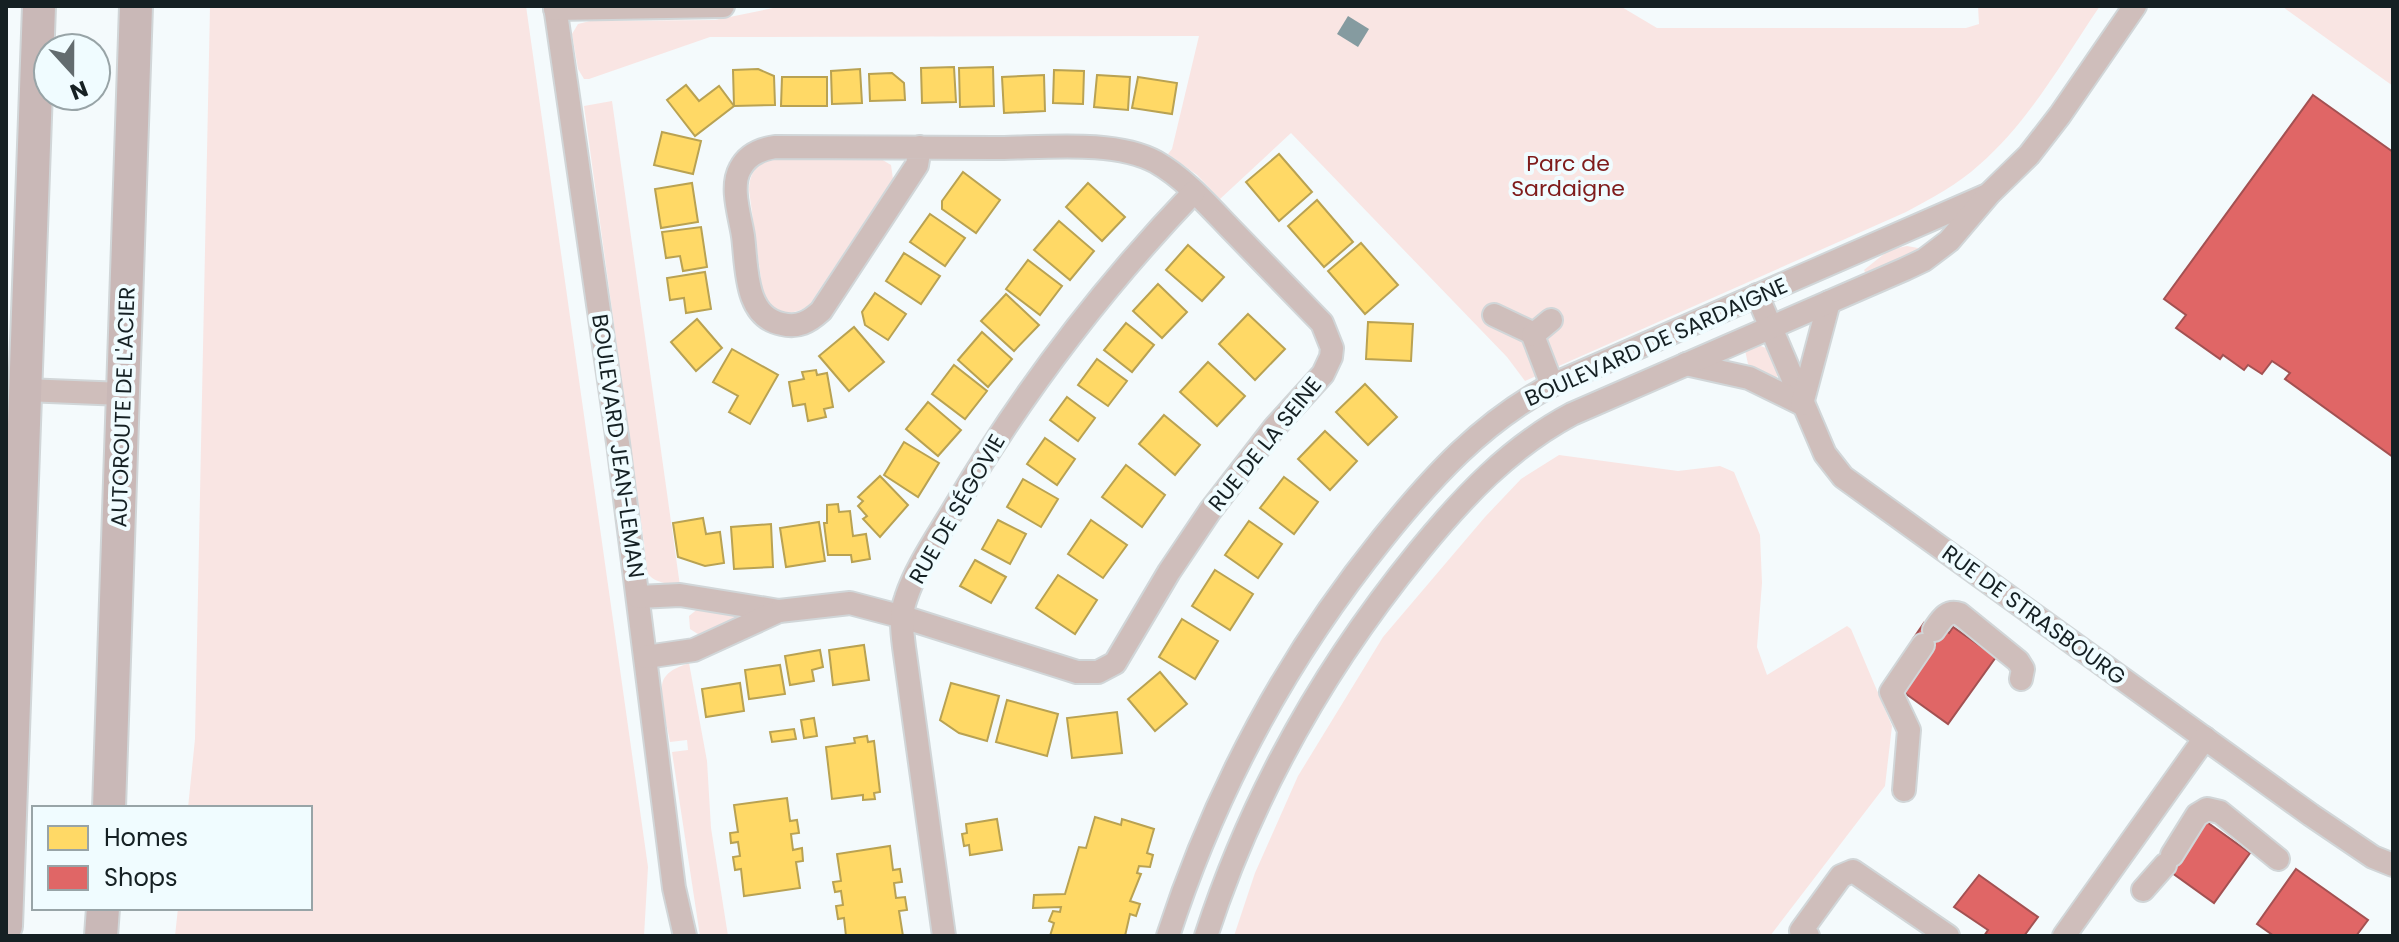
<svg xmlns="http://www.w3.org/2000/svg" width="2399" height="942" font-family="Poppins,sans-serif">
<rect width="100%" height="100%" fill="#f4fafc"/>
<g fill="#f9e5e3">
<path d="M210,6H526L648,867L644,936H175L178,908H310V808H188L195,739Z"/>
<path d="M783,6H1620L1657,28H1966L1979,24L1978,6H2100C2063,60 2029,122 1979,165C1957,185 1932,198 1906,212L1525,381L1507,357L1291,133L1220,199L1197,175L1168,154L1172,149L1199,36L710,37L589,79H584L578,69L572,34L578,24L590,21L715,20Z"/>
<path d="M2282,6H2393V86L2287,10Z"/>
<path d="M612,101L680,586C656,582 640,579 645,550L584,106Z"/>
<path d="M881,159L891,165L893,179L810,304C793,318 772,315 763,294L749,190C749,173 757,162 774,160Z"/>
<path d="M1907,246L1918,248V251L1866,274L1864,270L1889,250Z"/>
<path d="M1758,345L1766,348L1779,375L1775,378L1748,364L1745,350Z"/>
<path d="M1559,455L1678,471L1720,466L1734,472L1760,535L1762,583L1757,647L1767,675L1847,626L1851,629L1892,726L1885,786L1770,936H1234L1255,873L1298,776L1383,637L1485,517L1521,479Z"/>
<path d="M699,608L743,614V619L701,636L690,629L689,616Z"/>
<path d="M689,663L707,761L711,828L728,936H700L672,752L688,750L687,740L670,742C668,727 655,686 666,676C671,669 682,666 689,663Z"/>
</g>
<g fill="#ffd966" stroke="#b9a252" stroke-width="2">
<path d="M954,67L956,102L922,103L921,68Z"/>
<path d="M993,67L994,106L960,107L959,68Z"/>
<path d="M758,69L774,76L775,105L734,106L733,70Z"/>
<path d="M860,69L862,103L832,104L831,71Z"/>
<path d="M1054,70L1084,71L1083,104L1053,103Z"/>
<path d="M892,73L904,83L905,100L870,101L869,74Z"/>
<path d="M1044,75L1045,111L1004,113L1002,77Z"/>
<path d="M1097,75L1130,77L1128,110L1094,107Z"/>
<path d="M782,77H827V106H781Z"/>
<path d="M1138,77L1177,83L1172,114L1132,108Z"/>
<path d="M686,85L699,101L719,86L734,106L695,136L667,100Z"/>
<path d="M662,132L701,141L693,174L654,165Z"/>
<path d="M1279,154L1312,192L1279,221L1246,182Z"/>
<path d="M963,172L1000,200L976,233L942,209V201Z"/>
<path d="M692,183L698,222L661,228L655,189Z"/>
<path d="M1088,183L1125,217L1102,241L1066,207Z"/>
<path d="M1317,200L1353,242L1324,267L1288,226Z"/>
<path d="M930,214L965,238L945,266L910,242Z"/>
<path d="M1059,221L1094,251L1070,280L1034,250Z"/>
<path d="M701,227L707,267L683,271L680,256L666,258L662,232Z"/>
<path d="M1361,243L1398,285L1365,314L1328,271Z"/>
<path d="M1188,245L1224,277L1202,301L1166,270Z"/>
<path d="M904,253L940,276L921,304L886,281Z"/>
<path d="M1028,260L1062,286L1040,315L1006,289Z"/>
<path d="M705,272L711,309L686,313L684,298L670,300L667,278Z"/>
<path d="M1158,284L1187,312L1162,338L1133,311Z"/>
<path d="M875,293L906,314L888,340L865,325L862,312Z"/>
<path d="M1006,294L1039,325L1014,351L981,321Z"/>
<path d="M1248,314L1285,349L1255,380L1219,344Z"/>
<path d="M697,319L722,348L696,371L671,342Z"/>
<path d="M1368,322L1413,324L1411,361L1366,359Z"/>
<path d="M1126,323L1154,345L1132,372L1104,350Z"/>
<path d="M854,327L884,362L849,391L819,356Z"/>
<path d="M982,332L1012,359L988,387L958,360Z"/>
<path d="M732,349L778,375L750,424L729,412L738,396L713,382Z"/>
<path d="M1097,359L1127,381L1108,406L1078,385Z"/>
<path d="M1208,362L1245,396L1217,426L1180,392Z"/>
<path d="M954,365L987,391L965,419L932,394Z"/>
<path d="M816,370L817,375L827,373L833,407L824,409L826,417L808,421L805,404L793,406L789,382L804,379L802,372Z"/>
<path d="M1365,384L1397,417L1368,445L1336,412Z"/>
<path d="M1067,397L1095,418L1078,441L1050,420Z"/>
<path d="M928,402L961,430L938,456L906,429Z"/>
<path d="M1164,415L1200,445L1175,475L1139,444Z"/>
<path d="M1325,431L1357,461L1330,490L1298,459Z"/>
<path d="M1045,438L1075,459L1057,485L1027,464Z"/>
<path d="M904,442L939,463L918,497L884,475Z"/>
<path d="M1126,465L1165,495L1142,527L1102,497Z"/>
<path d="M880,476L908,505L880,537L863,519L867,516L858,506L863,501L858,497Z"/>
<path d="M1284,477L1318,502L1294,534L1260,508Z"/>
<path d="M1023,479L1058,499L1041,527L1007,507Z"/>
<path d="M838,504L839,512L850,511L853,536L866,534L870,559L852,562L851,555H828L824,523H827V505Z"/>
<path d="M703,518L706,534L720,532L724,563L705,566L678,557L673,523Z"/>
<path d="M998,520L1026,534L1010,564L982,549Z"/>
<path d="M1091,520L1127,545L1103,578L1068,554Z"/>
<path d="M1249,521L1282,544L1258,578L1225,555Z"/>
<path d="M819,522L825,561L786,567L780,528Z"/>
<path d="M771,524L773,567L734,569L731,527Z"/>
<path d="M975,560L1006,577L991,603L960,586Z"/>
<path d="M1215,570L1253,594L1230,630L1192,606Z"/>
<path d="M1058,575L1097,600L1075,634L1036,608Z"/>
<path d="M1182,619L1218,641L1195,679L1159,657Z"/>
<path d="M864,645L869,680L833,685L829,650Z"/>
<path d="M820,650L823,667L812,670L814,681L790,685L785,656Z"/>
<path d="M780,665L785,694L749,699L745,670Z"/>
<path d="M1160,672L1187,704L1155,731L1128,699Z"/>
<path d="M740,683L744,711L706,717L702,689Z"/>
<path d="M951,683L999,696L987,741L959,733L940,720Z"/>
<path d="M1007,700L1058,714L1047,756L996,742Z"/>
<path d="M1117,712L1122,753L1072,758L1067,718Z"/>
<path d="M814,718L817,736L804,738L801,720Z"/>
<path d="M794,729L796,739L772,742L770,732Z"/>
<path d="M867,736L868,742L874,741L880,792L874,793L875,799L863,800V795L832,799L826,747L855,743L854,738Z"/>
<path d="M787,798L790,821L797,820L799,833L791,834L793,850L802,848L803,861L796,862L800,888L744,896L741,869L735,870L733,857L740,856L738,842L731,843L730,833L738,832L734,805Z"/>
<path d="M1095,817L1121,825L1122,819L1154,829L1147,853L1153,855L1150,867L1139,866L1137,873L1141,874L1130,901L1140,904L1136,916L1130,914L1125,936H1050L1054,923L1049,921L1053,911L1060,912L1061,907L1033,908L1034,895L1065,894L1079,847L1086,848Z"/>
<path d="M997,819L1002,850L970,855L969,845L964,846L962,834L967,833L966,824Z"/>
<path d="M890,846L893,870L900,869L902,882L894,883L896,898L905,897L907,910L899,911L903,936H846L844,918L838,919L836,906L843,905L841,891L835,892L833,882L841,881L837,854Z"/>
</g>
<g fill="#e06666" stroke="#a35152" stroke-width="2">
<path d="M2313,95L2393,152V457L2285,379L2290,373L2272,361L2262,374L2248,365L2244,370L2223,355L2220,359L2176,328L2186,315L2164,299Z"/>
<path d="M1924,623L1940,634L1943,628L1949,633L1953,627L1996,657L1948,724L1902,691L1930,651L1913,639Z"/>
<path d="M2204,820L2250,853L2214,903L2168,870Z"/>
<path d="M2296,869L2368,920L2356,936H2274L2257,924Z"/>
<path d="M1979,875L2038,917L2024,936H1984L1988,930L1954,907Z"/>
</g>
<path fill="#859ba0" d="M1348,16L1369,29L1358,47L1337,34Z"/>
<g fill="none" stroke-linecap="round" stroke-linejoin="round">
<defs>
<g id="minor">
<path d="M555,6L618,443L674,888L685,936"/>
<path d="M555,9L723,6"/>
<path d="M1757,295L1825,454L1843,477L2311,815L2373,857L2393,865"/>
<path d="M1494,315L1532,333L1552,385"/>
<path d="M1533,335L1551,320"/>
<path d="M1686,364L1749,378L1802,404"/>
<path d="M25,390L123,394"/>
<path d="M1802,404L1829,302"/>
<path d="M638,597L680,595L779,611"/>
<path d="M1934,630C1941,620 1947,609 1960,614L2018,661L2023,669L2021,679"/>
<path d="M646,657L694,650L779,611L850,603L903,617L1077,672H1098L1115,663L1169,572L1210,511L1275,427L1323,374L1331,357L1332,348L1322,323C1291,291 1260,259 1229,227C1207,204 1184,178 1156,162C1114,139 1042,148 994,148C921,148 848,147 775,147C761,149 747,155 740,169C730,187 740,216 743,236C747,266 744,317 782,324C798,328 809,322 821,311L917,165L920,147"/>
<path d="M1904,790L1909,730L1891,692L1923,645"/>
<path d="M2172,855L2197,815L2207,809L2220,812L2278,859"/>
<path d="M2143,890L2165,865"/>
<path d="M944,936L904,647C902,631 900,614 906,598C916,567 938,536 955,507C1022,393 1102,288 1194,192"/>
<path d="M1168,936C1215,791 1287,657 1383,538C1432,477 1482,422 1552,385L1985,196"/>
<path d="M1206,936C1252,795 1326,665 1419,551C1463,497 1510,447 1572,414L1905,269L1924,260L1949,241L1989,194L2029,155L2060,115L2135,6"/>
<path d="M1808,936L1801,931L1841,876L1853,871L1948,936"/>
<path d="M2064,936L2205,738"/>
</g>
<g id="highway">
<path d="M109,808L136,6"/>
<path d="M6,926L39,6"/>
<path d="M101,936L103,908"/>
</g>
</defs>
<use href="#minor" stroke="#d1d6d8" stroke-width="26"/>
<use href="#highway" stroke="#d1d6d8" stroke-width="36"/>
<use href="#minor" stroke="#cfbebb" stroke-width="22"/>
<use href="#highway" stroke="#c9b8b7" stroke-width="32"/>
</g>
<g text-anchor="middle" dominant-baseline="central" stroke-width="8" stroke-linejoin="round" paint-order="stroke">
<g font-size="22" fill="#7f1b1b" stroke="#f0fcff">
<text x="1568" y="163">Parc de<tspan x="1568" dy="25">Sardaigne</tspan></text>
</g>
<g font-size="22" fill="#152023" stroke="#f0fcff">
<text transform="translate(1656 342) rotate(-24)">BOULEVARD DE SARDAIGNE</text>
<text transform="translate(123 407) rotate(-88)">AUTOROUTE DE L'ACIER</text>
<text transform="translate(1265 444) rotate(-51)">RUE DE LA SEINE</text>
<text transform="translate(618 446) rotate(82)">BOULEVARD JEAN-LEMAN</text>
<text transform="translate(957 509) rotate(-60)">RUE DE SÉGOVIE</text>
<text transform="translate(2034 615) rotate(36)">RUE DE STRASBOURG</text>
</g>
</g>
<rect width="2399" height="942" fill="none" stroke="#152023" stroke-width="16"/>
<rect x="32" y="806" width="280" height="104" fill="#f0fcff" stroke="#98a4a7" stroke-width="2"/>
<rect x="48" y="826" width="40" height="24" fill="#ffd966" stroke="#98a4a7" stroke-width="2"/>
<text x="104" y="846" font-size="24" fill="#152023">Homes</text>
<rect x="48" y="866" width="40" height="24" fill="#e06666" stroke="#98a4a7" stroke-width="2"/>
<text x="104" y="886" font-size="24" fill="#152023">Shops</text>
<g transform="translate(72 72) rotate(159)"><circle r="38" fill="#f0fcff" stroke="#98a4a7" stroke-width="2"/>
<path d="M0-6L14 30L0 20L-14 30Z" fill="#636c6f"/>
<text y="-12" font-size="22" font-weight="bold" text-anchor="middle" fill="#152023">N</text>
</g>
</svg>
